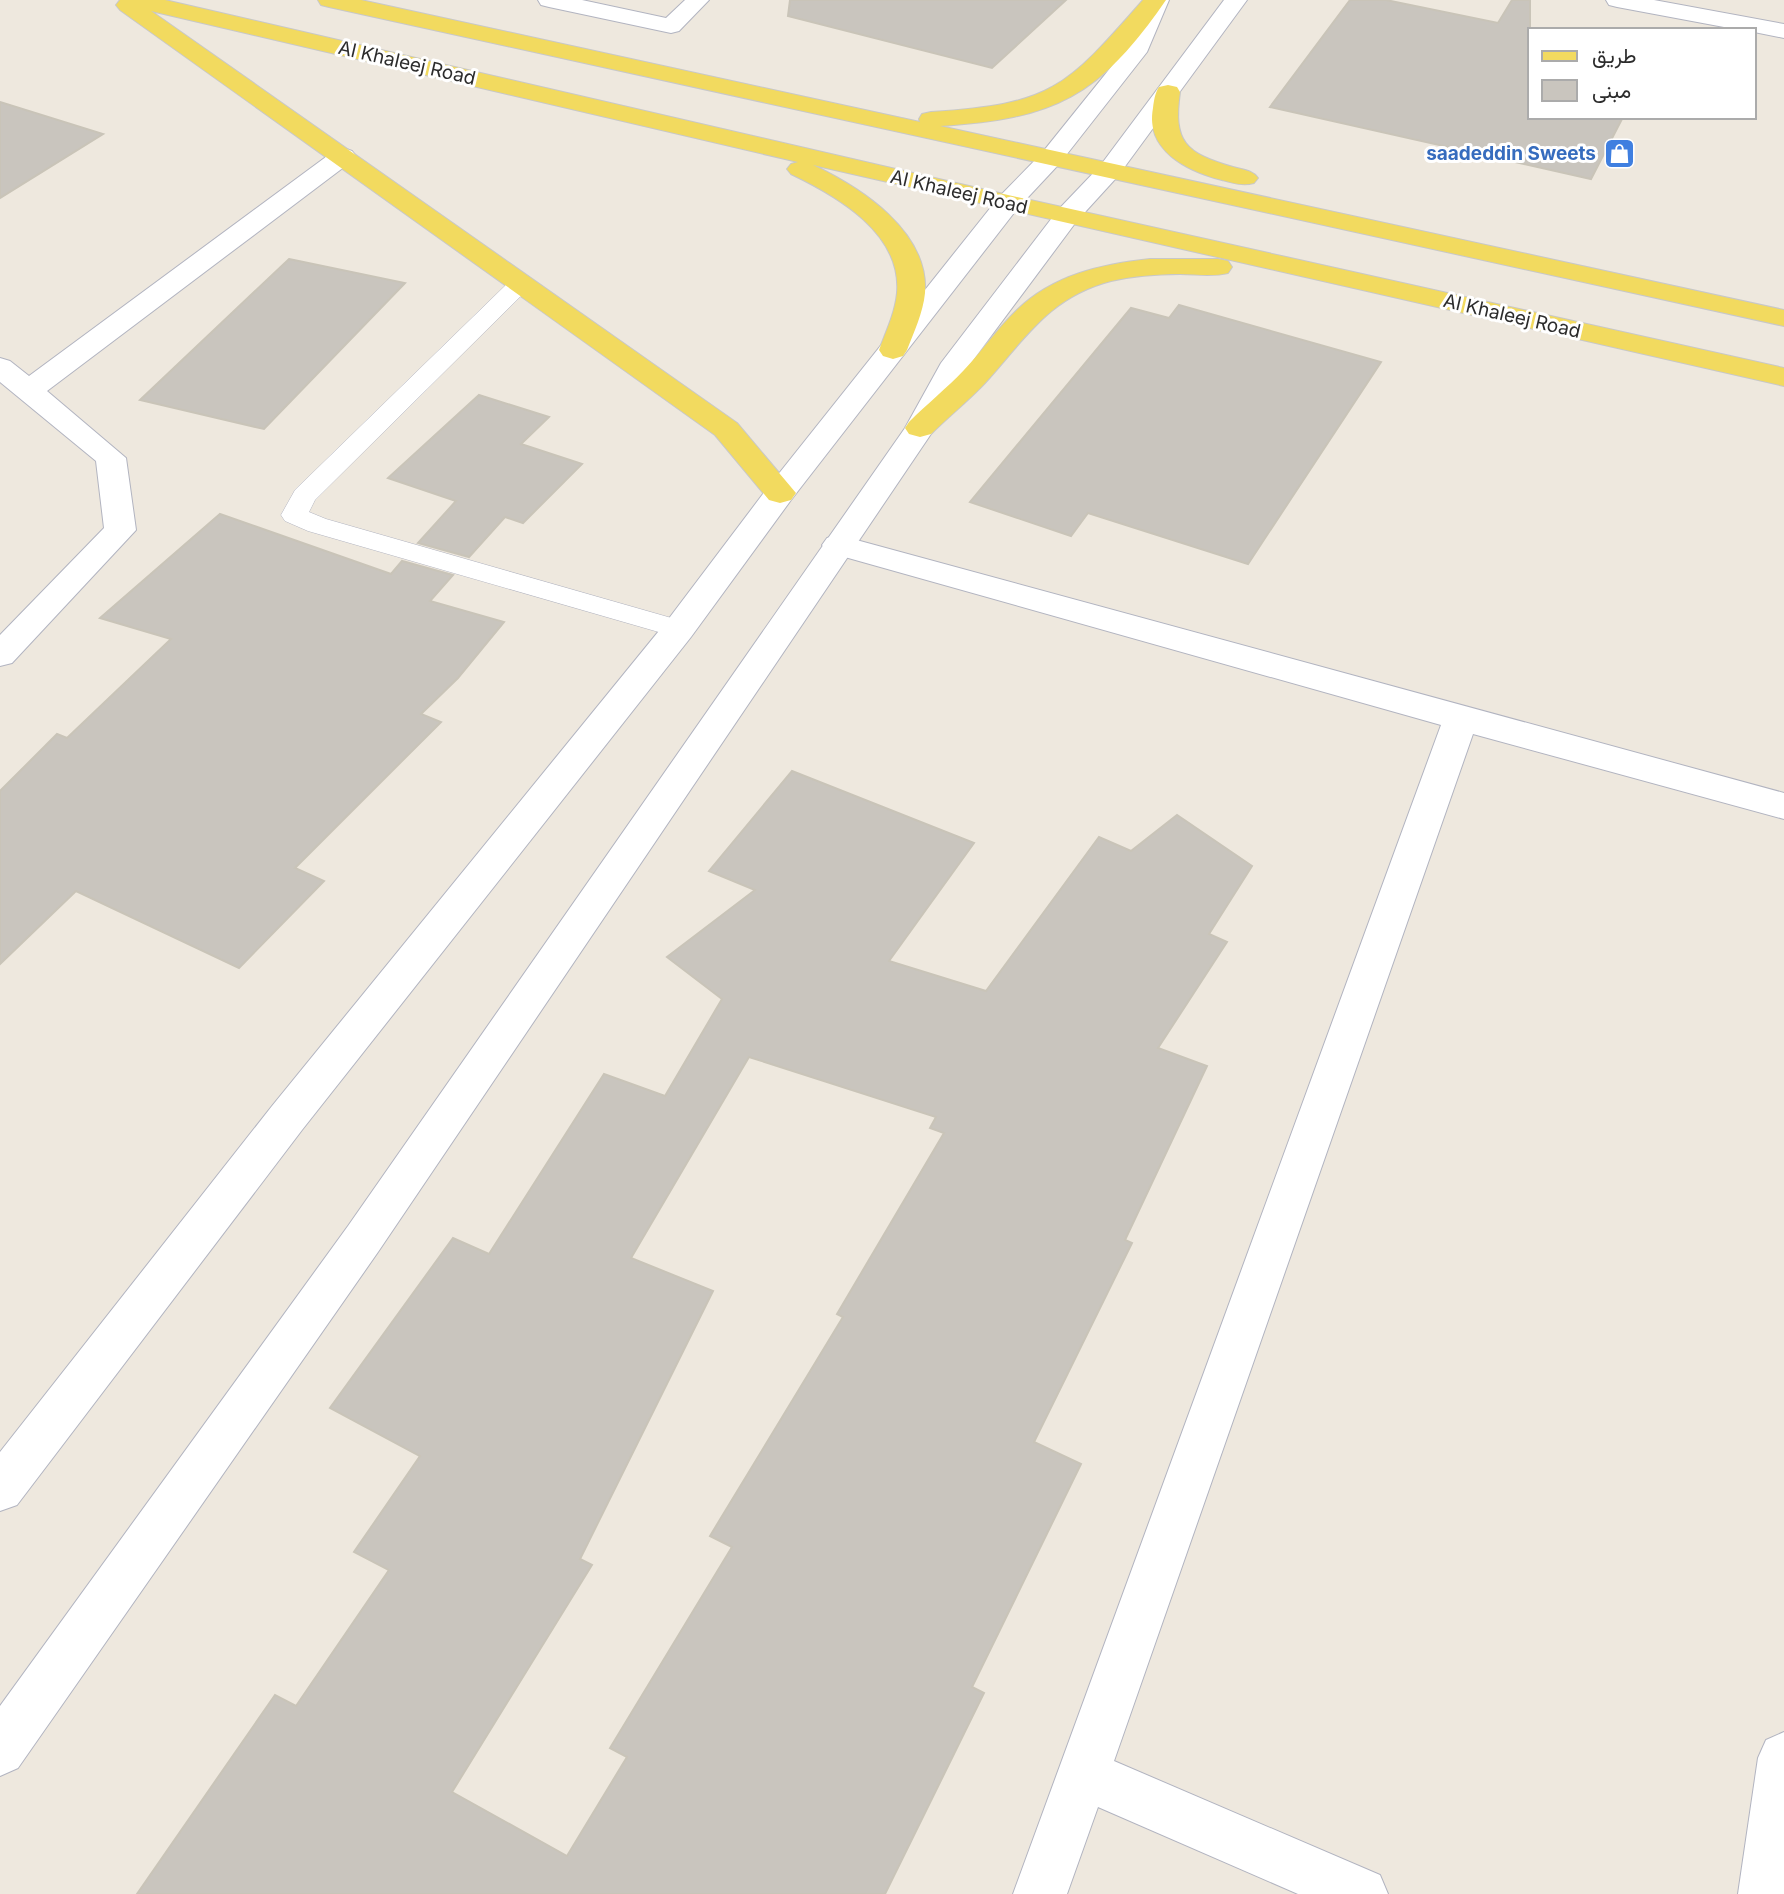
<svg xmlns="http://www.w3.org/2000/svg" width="1784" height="1894" font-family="Inter,Vazirmatn,sans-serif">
<rect width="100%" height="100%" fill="#eee8de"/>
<g fill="#c9c5be" stroke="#c9c4b8" stroke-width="2" fill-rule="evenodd">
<path d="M790,0H1066L992,68L788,16Z"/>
<path d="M1350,0H1386L1498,23L1512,0H1530V117H1623L1591,179L1270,107Z"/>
<path d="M0,102L103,134L0,198Z"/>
<path d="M289,259L405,283L264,429L140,400Z"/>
<path d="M1179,305L1381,362L1248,564L1088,513L1071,536L970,502L1131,308L1169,318Z"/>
<path d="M479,395L549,417L521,444L582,464L523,523L505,517L469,557L418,543L456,501L388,478Z"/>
<path d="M220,514L391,574L402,561L453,575L430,601L504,622L458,678L421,714L441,722L295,868L324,881L239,968L76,891L0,964V791L57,734L67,738L171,639L100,618Z"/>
<path d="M792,771L974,843L889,961L986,991L1099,837L1131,851L1177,815L1252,866L1209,934L1227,942L1158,1048L1207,1066L1125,1240L1132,1243L1034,1442L1081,1464L972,1687L984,1693L885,1894H137L275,1695L296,1706L389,1570L354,1552L420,1456L330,1408L453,1238L489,1254L604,1074L665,1096L722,999L667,957L755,890L709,871ZM749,1057L936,1117L930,1128L944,1133L837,1314L843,1317L710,1536L732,1547L610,1748L627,1757L567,1856L452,1792L592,1565L580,1559L713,1291L631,1258Z"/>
</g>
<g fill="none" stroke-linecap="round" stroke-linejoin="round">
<defs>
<path id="lane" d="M520,277L528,279L531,284L528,289L315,500L309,512L326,519L689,623L693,629L689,635L679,638L669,635L308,531L285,521L281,515L295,490L512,279Z"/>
<g id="street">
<path d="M538,0H582L666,18L685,0H709L679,31L671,33L549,7L541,5Z"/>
<path d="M1606,0H1654L1784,24V38L1754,32V30H1740L1617,7L1609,5Z"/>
<path d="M343,148L352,151L356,156L352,161L47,391L126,458L136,530L12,663L0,666V635L104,528L96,461L0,382V358L10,361L29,376L334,151Z"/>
<path d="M838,535L1784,793V819L1473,734L1114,1761L1380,1875L1388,1894H1298L1098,1807L1067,1894H1013L1441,725L827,552L822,545L827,538Z"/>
<path d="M1784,1732V1894H1738L1758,1758L1766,1740Z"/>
</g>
<g id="secondary">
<path d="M1147,0H1169L1147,52L1060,163L1017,209L791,500L691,637L302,1130L17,1505L0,1511V1452L272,1106L667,621L769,486L999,197L1042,153L1128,46Z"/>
<path d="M1224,0H1247L1118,176L1076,222L965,371L935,428L378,1252L18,1768L0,1776V1706L348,1226L905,428L941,363L1058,210L1100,166Z"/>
</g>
<g id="primary">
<path d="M120,0H165L1008,195L1784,368V386L813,165C861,188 929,231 925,293C923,313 914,332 907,350L903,356L893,359L883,356L879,350C886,332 895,313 897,293C902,233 837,196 791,174L787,169L791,164L798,162L151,11L737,423L796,493L791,500L780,503L769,500L715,435L120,10L116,5Z"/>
<path d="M318,0H361L920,122L919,119L922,114L931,112C1052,104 1065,89 1143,0H1166C1100,96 1055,119 940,126L1784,310V326L329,7L321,5Z"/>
<path d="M1168,85L1177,87L1180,92C1173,142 1185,153 1233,167C1243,170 1252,170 1258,178L1254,183C1243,186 1233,183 1222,180C1187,171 1145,150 1153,108C1154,100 1155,93 1159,87Z"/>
<path d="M1150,259H1218L1228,261L1232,267L1228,273C1212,277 1196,274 1180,274C1157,274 1133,276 1111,281C1049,297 1025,339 985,383C968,401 948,417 931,434L920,437L909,434L905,428L909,422C927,404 947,388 964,370C982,351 998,328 1017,310C1053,275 1102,264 1150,259Z"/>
</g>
</defs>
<use href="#lane" stroke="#b2b4c0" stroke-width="1"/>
<use href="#street" stroke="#b2b4c0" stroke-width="2"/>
<use href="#secondary" stroke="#b2b4c0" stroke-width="2"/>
<use href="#primary" stroke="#c8c8c8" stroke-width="2"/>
<use href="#lane" fill="#fff" fill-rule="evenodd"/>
<use href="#street" fill="#fff" fill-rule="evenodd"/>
<use href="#secondary" fill="#fff" fill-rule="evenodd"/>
<use href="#primary" fill="#f2da5f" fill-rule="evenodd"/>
</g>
<defs>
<symbol id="shop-square" viewBox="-11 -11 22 22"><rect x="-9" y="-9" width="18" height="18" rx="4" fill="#3f7fe0" stroke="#fff"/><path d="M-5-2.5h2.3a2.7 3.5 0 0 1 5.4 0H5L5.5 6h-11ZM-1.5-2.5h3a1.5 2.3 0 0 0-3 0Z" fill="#fff"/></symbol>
</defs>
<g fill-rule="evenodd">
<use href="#shop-square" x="1602" y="136" width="35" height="35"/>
</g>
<g text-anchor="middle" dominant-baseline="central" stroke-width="6" stroke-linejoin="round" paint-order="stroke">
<g font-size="19" fill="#2c2c2c" stroke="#fff">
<text transform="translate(407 63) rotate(13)">Al Khaleej Road</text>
<text transform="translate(959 192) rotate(13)">Al Khaleej Road</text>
<text transform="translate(1512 316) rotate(13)">Al Khaleej Road</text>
</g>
<g font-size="19" font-weight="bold" fill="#366cbe" stroke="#fff" text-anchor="end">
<text x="1596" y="153">saadeddin Sweets</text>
</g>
</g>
<rect x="1528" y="28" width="228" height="91" fill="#ffffff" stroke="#ababab" stroke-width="2"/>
<rect x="1542" y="51" width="35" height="10" fill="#f2da5f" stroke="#ababab" stroke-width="2"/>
<text x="1592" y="63" font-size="21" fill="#2c2c2c">طريق</text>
<rect x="1542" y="80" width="35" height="21" fill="#c9c5be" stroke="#ababab" stroke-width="2"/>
<text x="1592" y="98" font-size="21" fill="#2c2c2c">مبنى</text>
</svg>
